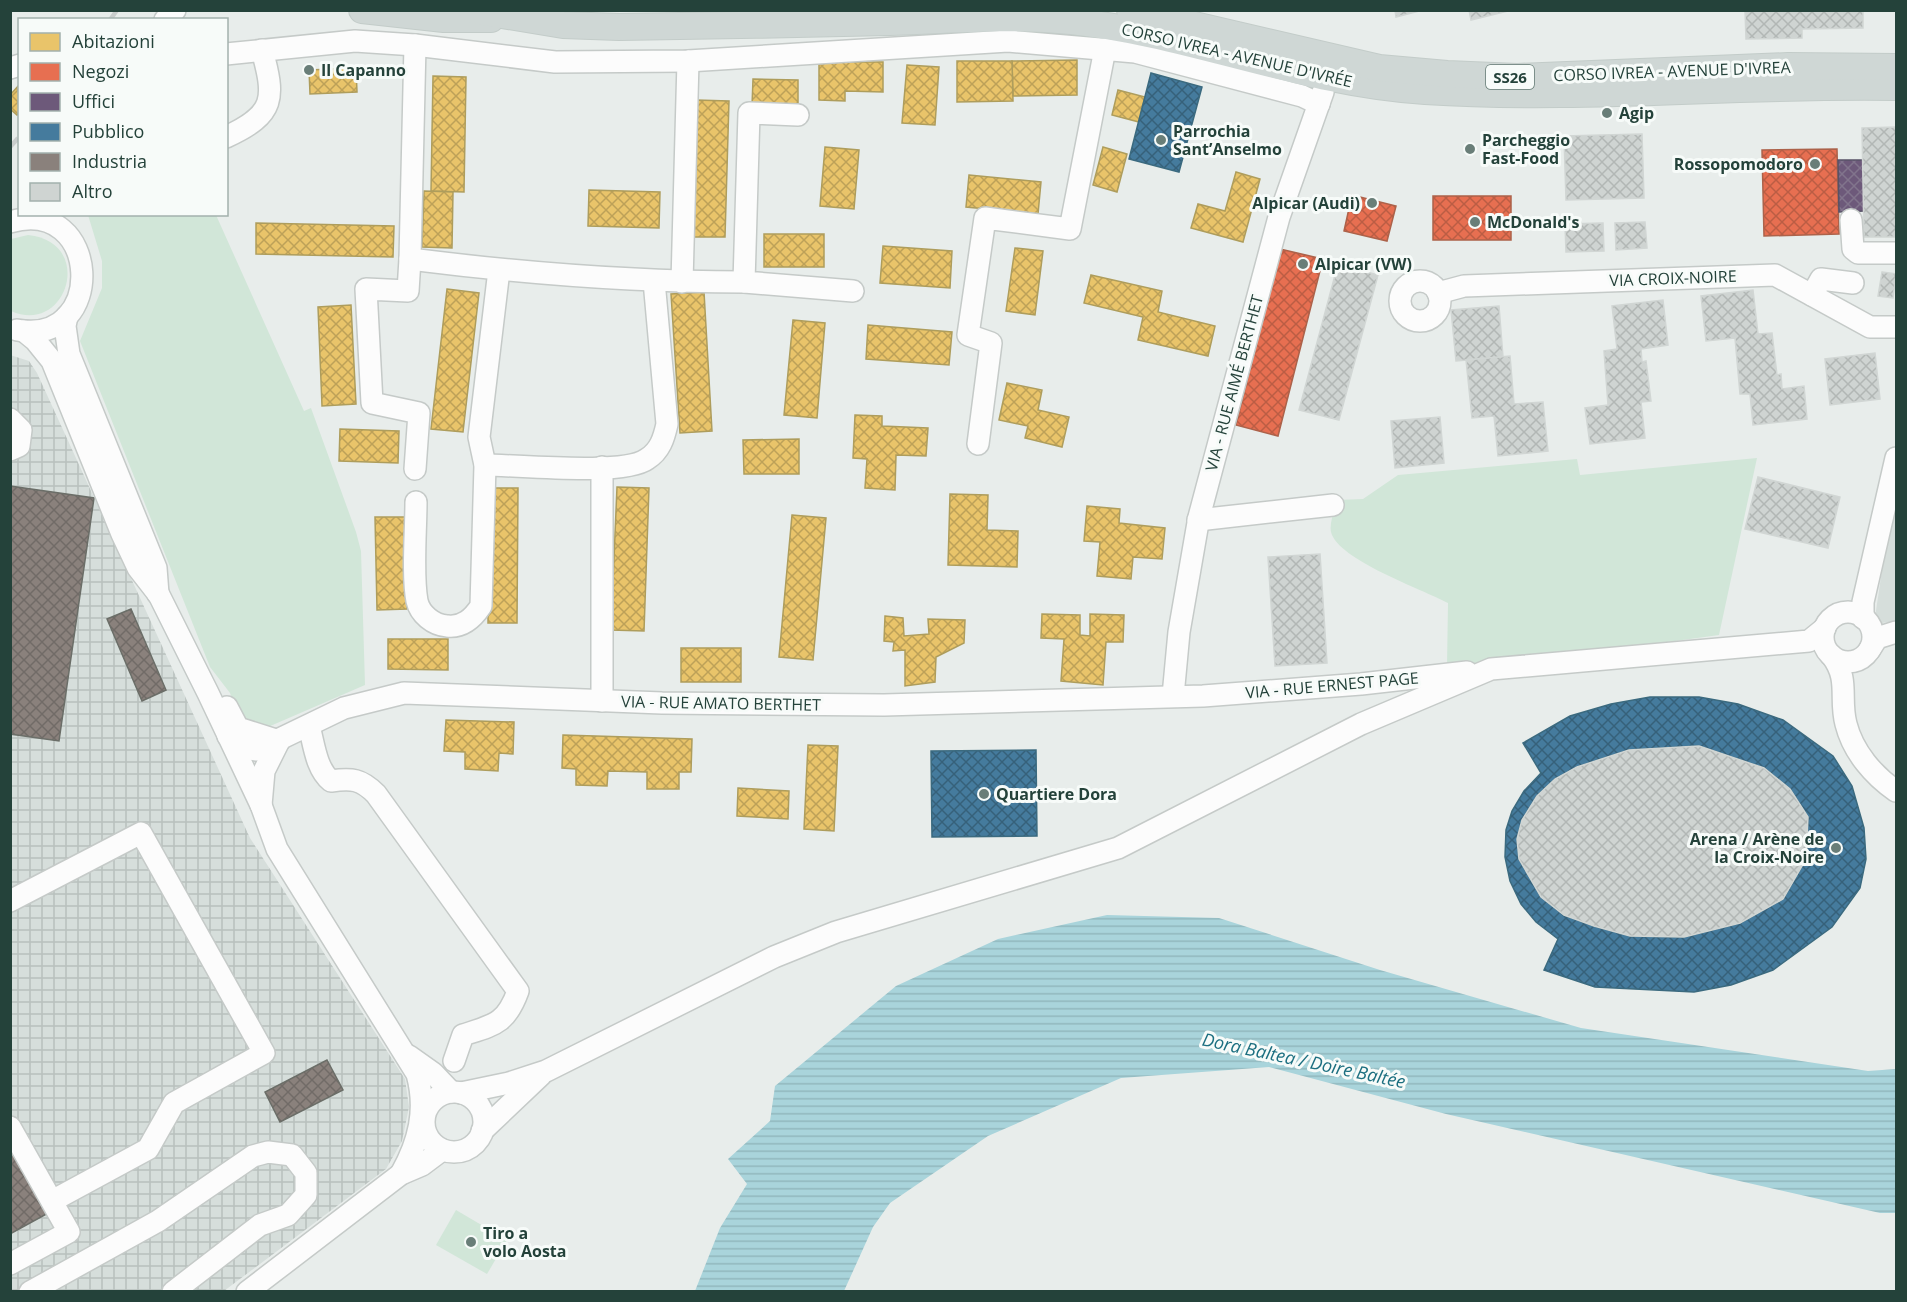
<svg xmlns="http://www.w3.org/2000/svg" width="1907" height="1302" font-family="'Open Sans',sans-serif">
<defs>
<pattern id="industrial-grid" width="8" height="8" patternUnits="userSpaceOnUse" patternTransform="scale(1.5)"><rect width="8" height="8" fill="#d6dedb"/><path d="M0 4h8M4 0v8" fill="none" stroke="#b8c0bd"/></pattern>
<pattern id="water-rules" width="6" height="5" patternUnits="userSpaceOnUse" patternTransform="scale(1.5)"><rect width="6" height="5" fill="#a9d4db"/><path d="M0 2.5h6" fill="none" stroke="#91b7bd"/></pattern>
<pattern id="homes-cross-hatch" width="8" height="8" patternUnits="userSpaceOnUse" patternTransform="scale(1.5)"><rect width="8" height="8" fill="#e9c46a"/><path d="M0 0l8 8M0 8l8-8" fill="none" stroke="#bda158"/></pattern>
<pattern id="shops-cross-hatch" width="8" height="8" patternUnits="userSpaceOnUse" patternTransform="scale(1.5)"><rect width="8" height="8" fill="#e76f51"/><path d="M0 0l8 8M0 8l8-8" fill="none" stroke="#bb5d44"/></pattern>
<pattern id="offices-cross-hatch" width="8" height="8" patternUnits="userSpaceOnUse" patternTransform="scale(1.5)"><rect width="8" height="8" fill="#6d597a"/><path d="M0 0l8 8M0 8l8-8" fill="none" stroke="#81748c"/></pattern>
<pattern id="public-cross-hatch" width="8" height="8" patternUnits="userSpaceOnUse" patternTransform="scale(1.5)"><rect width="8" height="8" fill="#457b9d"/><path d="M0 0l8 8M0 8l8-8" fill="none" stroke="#36617a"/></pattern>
<pattern id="industry-cross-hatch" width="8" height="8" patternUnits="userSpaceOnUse" patternTransform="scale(1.5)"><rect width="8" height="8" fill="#8a817c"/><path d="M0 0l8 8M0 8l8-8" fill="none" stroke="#716b67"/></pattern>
<pattern id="building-cross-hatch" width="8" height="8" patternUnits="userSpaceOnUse" patternTransform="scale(1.5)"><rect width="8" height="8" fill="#cfd4d2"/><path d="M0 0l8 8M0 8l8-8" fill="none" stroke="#b2b7b5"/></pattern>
</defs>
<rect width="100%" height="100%" fill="#e8edeb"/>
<path fill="#d6dedb" d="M1896,496V621L1874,624L1888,530Z"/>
<path fill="url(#industrial-grid)" d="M10,355L29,361L37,373L250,838L405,1079L409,1107L402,1141L386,1169L224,1291H11Z"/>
<g fill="#d1e6d8">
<path d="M88,215H216L304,411L311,408L356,532L361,551L365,685L268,727L245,721L237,711L230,693L210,667L80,341L102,288V261Z"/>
<path d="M28,235C96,242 67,336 11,311V239Z"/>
<path d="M1757,458L1719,635L1588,653L1447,666L1448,603C1422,589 1338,560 1331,532C1329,523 1335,509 1337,500L1363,499L1398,475L1577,459L1580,475Z"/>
<path d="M456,1210L507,1240L487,1274L436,1245Z"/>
</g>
<path fill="url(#water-rules)" d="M1107,915L1219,918L1380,970L1581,1028L1868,1071L1896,1069V1213H1880L1446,1114L1269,1067L1121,1078L988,1136L890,1203L873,1227L844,1291H695L720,1228L747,1184L728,1159L770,1121L775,1086L896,986L998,939Z"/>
<g fill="url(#homes-cross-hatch)" stroke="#ae9d5c" stroke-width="1.5">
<path d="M1077,60V95L1013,96L1012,61Z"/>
<path d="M957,61H1012L1013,101L957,102Z"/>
<path d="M819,62H883V92L845,91V101L819,100Z"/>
<path d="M907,65L939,67L935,125L902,123Z"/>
<path d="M356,68L357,92L310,94L309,70Z"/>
<path d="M433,76L466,77L464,192L431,191Z"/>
<path d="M753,79L798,80V106H752Z"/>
<path d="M20,84V113L17,115L10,109V95Z"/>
<path d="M1118,90L1145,97L1139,122L1112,115Z"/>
<path d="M696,100L729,101L725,237H692Z"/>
<path d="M825,147L859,150L854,209L820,206Z"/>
<path d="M1103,147L1127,154L1117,192L1093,185Z"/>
<path d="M1236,172L1260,179L1243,242L1191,228L1198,204L1225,211Z"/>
<path d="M969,175L1041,182L1038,214L966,207Z"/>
<path d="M589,190L660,192L659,228L588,226Z"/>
<path d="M424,191L453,192L452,248L422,247Z"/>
<path d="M256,223L394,226L393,257L256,254Z"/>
<rect x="764" y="234" width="60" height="33"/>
<path d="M883,246L952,251L950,288L880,283Z"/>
<path d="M1015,248L1043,251L1035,315L1006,311Z"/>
<path d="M1091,275L1162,291L1158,312L1215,326L1208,356L1138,340L1143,317L1084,303Z"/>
<path d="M447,289L479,293L463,432L431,429Z"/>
<path d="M704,292L712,431L680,433L671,294Z"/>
<path d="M351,305L356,404L322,406L318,307Z"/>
<path d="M793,320L825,323L817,418L784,415Z"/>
<path d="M868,325L952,332L949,365L866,359Z"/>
<path d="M1007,383L1042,390L1038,410L1069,417L1062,447L1025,438L1028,426L999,420Z"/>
<path d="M855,415L882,416V426L928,428L926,456L896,455L895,490L865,488L867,459L853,458Z"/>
<path d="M340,429L399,431L398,463L339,461Z"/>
<path d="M799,439V474H744L743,440Z"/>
<path d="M617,487L649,488L644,631L611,630Z"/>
<path d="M489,488H518L517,623H488Z"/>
<path d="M950,494L988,495L987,530L1018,531L1017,567L948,565Z"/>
<path d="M1087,506L1120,509L1119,523L1165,528L1162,559L1133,557L1131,579L1097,576L1100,542L1084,541Z"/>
<path d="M792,515L826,518L813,660L779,657Z"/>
<path d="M375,517H405L407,609L377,610Z"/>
<path d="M1042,614L1080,615V635L1090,636V614L1124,615L1123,642H1106L1103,685L1061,681L1064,639L1041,638Z"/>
<path d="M885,616L903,618L904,636L929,634L928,619L965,620L964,643L936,657L935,682L905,686V650L893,651L894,642L884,641Z"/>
<path d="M388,639H448V670L388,669Z"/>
<rect x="681" y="648" width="60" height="34"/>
<path d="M446,720L514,722L513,754L499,753L498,771L465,769V752L444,751Z"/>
<path d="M563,735L692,739L691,772H679V789H647V772L608,771L607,786L576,785V769L562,768Z"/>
<path d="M808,745L838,746L834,831L804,829Z"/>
<path d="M738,788L789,791L788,819L737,816Z"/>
</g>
<g fill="url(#shops-cross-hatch)" stroke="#ac624a" stroke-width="1.5">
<path d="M1837,149L1839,234L1764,236L1762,150Z"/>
<path d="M1352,195L1396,206L1387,241L1344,231Z"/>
<rect x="1433" y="196" width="78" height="44"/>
<path d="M1280,249L1323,259L1278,436L1236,425Z"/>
</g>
<path fill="url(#offices-cross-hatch)" stroke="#575267" stroke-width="1.5" d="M1838,160H1863L1864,211L1839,212Z"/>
<g fill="url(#public-cross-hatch)" stroke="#3b6a7f" stroke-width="1.5" fill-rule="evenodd">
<path d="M1151,73L1202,87L1179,172L1129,159Z"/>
<path d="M1650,697H1699L1738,704L1783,720L1833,756L1852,786L1864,828L1866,859L1860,888L1832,927L1773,970L1731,985L1694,992L1595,987L1544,970L1558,939L1536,922L1521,904L1510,881L1505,857L1506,830L1512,811L1524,791L1541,773L1523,743L1570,716L1611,704ZM1699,746L1764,768L1790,789L1808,817L1806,859L1783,899L1740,923L1684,937L1630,936L1594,926L1564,915L1541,897L1519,859L1517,839L1522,820L1537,796L1555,779L1577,767L1629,750Z"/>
<path d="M1036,750L1037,836L932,837L931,751Z"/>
</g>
<g fill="url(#industry-cross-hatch)" stroke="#6b6e68" stroke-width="1.5">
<path d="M10,486L94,498L59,741L10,734Z"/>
<path d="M131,609L166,690L142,701L107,619Z"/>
<path d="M327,1060L343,1090L280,1122L265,1092Z"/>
<path d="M10,1140L52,1211L10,1234Z"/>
</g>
<g fill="url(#building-cross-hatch)" stroke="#d1d6d4" stroke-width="1.5">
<path d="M1395,10H1423L1396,17Z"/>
<path d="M1469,10H1512L1471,20Z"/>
<path d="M1745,10H1863V28L1802,29V38L1746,39Z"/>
<path d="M1896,127V237H1864L1862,128Z"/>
<path d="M1642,134L1644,198L1566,200L1564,136Z"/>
<path d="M1645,222L1647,248L1616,250L1615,223Z"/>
<path d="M1603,223L1604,251L1566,252L1565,224Z"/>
<path d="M1338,264L1378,275L1339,420L1299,410Z"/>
<path d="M1882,272L1896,274L1893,298L1878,296Z"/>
<path d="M1753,290L1758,334L1772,333L1777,375L1781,374L1782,389L1804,386L1807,419L1753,425L1750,394H1740L1735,338L1706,341L1701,296Z"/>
<path d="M1663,300L1668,345L1641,349L1642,362L1646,361L1651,401L1641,402L1645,438L1590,444L1585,408L1608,405L1604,351L1617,349L1612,306Z"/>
<path d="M1499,306L1503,357L1456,361L1451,310Z"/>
<path d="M1875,353L1880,399L1830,405L1825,359Z"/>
<path d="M1510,356L1514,404L1543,402L1548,451L1498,456L1494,416L1472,418L1466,360Z"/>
<path d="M1440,417L1444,463L1395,468L1391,421Z"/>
<path d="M1758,477L1840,497L1828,548L1745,529Z"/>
<path d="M1320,554L1327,663L1275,666L1268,557Z"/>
<path d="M1699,746L1764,768L1790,789L1808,817L1806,859L1783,899L1740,923L1684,937L1630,936L1594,926L1564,915L1541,897L1519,859L1517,839L1522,820L1537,796L1555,779L1577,767L1629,750Z"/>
</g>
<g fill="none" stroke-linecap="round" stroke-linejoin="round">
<defs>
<g id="minor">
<path d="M165,20L175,10"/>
<path d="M415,45L410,259C521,273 632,282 744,282"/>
<path d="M226,54L355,41L415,45L555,62L688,61L1008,41L1135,52L1302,96L1319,104"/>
<path d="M10,68L20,65"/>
<path d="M798,115L749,113L744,282L853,291"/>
<path d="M226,137C276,114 275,98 262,50"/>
<path d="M1851,220L1853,249L1858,253H1896"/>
<path d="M10,222C101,195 108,347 17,330"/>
<path d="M410,259L408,291L366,289L372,403L419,413L415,469"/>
<circle cx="1420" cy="301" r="20"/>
<path d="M682,282L688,61"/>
<path d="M1438,293L1464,286L1775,275L1870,327H1896"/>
<path d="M1812,295L1821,279L1853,283"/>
<path d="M67,316L65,326L69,354L156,568L158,594"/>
<path d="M24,331L35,340L52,361L122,534L138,568L159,595L208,693L261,805L277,849L417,1074C427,1110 419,1142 401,1174"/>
<path d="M10,419L21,430L19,446L10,450"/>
<path d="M978,444L991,343L968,335L985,218L1070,229L1105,49"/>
<path d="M485,465C518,465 624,476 647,459C660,451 664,438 667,424L654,281"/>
<path d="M602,467V701"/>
<path d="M416,502C416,530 412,575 417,601C420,614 433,625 447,626C463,628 473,618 481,606L485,465L479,437L499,270"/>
<path d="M1198,520L1333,505"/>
<circle cx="1848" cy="637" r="25"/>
<path d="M1863,618V602L1896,458"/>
<path d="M1870,649L1877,638L1896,632"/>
<path d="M1832,656C1850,680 1839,698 1846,724C1853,752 1874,776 1896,791"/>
<path d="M1173,696L1179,632L1199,517L1279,217L1323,92"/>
<path d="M227,707L238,728L279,741"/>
<path d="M309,726C314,744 316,769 331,781C352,778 361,779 376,794L518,991C506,1024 494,1025 463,1035L454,1061"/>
<path d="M228,736L243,748L257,750L344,708L404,693L662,703L884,705L1203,696L1361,684L1467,672"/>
<path d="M261,805L264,771L279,741"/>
<path d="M10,901L141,833L264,1053L174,1103L148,1149L52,1201"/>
<path d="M409,1056L433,1073L451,1092"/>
<circle cx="454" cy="1122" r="30"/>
<path d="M461,1093L509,1083L546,1071L774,957L836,932L1118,848L1361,724L1491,669L1809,641L1825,628"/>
<path d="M10,1127L69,1232L10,1264"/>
<path d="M482,1131L541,1075"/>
<path d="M30,1292L158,1221L253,1156L268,1152L292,1155L306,1173V1195L288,1215L260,1225L173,1292"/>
<path d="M247,1292L401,1174L422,1165L442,1150"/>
</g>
<g id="major">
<path d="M362,10L444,19H491"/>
<path d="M472,10L563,25L619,27C709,26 800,24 890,22C950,20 1011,15 1071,21C1191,34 1304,84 1425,91C1582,101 1739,84 1896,87"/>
<path d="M1130,10L1379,68L1447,74L1517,77L1788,66L1896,67"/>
</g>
</defs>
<use href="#minor" stroke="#c5cac8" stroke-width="24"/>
<use href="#major" stroke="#c3ccc9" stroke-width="28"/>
<use href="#minor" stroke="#fcfcfc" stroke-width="21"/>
<use href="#major" stroke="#cfd7d5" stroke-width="26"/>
<g stroke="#c9cdcc" stroke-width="4.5" stroke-dasharray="12 6" stroke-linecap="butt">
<path d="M110,20L117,10"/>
<path d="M10,147L20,136"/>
</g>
</g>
<g fill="#697e78" stroke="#f7fbf9" stroke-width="2">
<circle cx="309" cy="70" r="6"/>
<circle cx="1607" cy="113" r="6"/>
<circle cx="1161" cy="140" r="6"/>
<circle cx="1470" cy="149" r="6"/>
<circle cx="1815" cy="164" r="6"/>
<circle cx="1372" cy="203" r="6"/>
<circle cx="1475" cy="222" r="6"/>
<circle cx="1303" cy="264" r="6"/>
<circle cx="984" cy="794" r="6"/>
<circle cx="1836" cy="848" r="6"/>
<circle cx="471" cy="1242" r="6"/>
</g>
<g text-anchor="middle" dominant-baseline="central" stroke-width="6" stroke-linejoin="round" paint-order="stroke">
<rect fill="#f7fbf9" stroke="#637a73" stroke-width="1.5" x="1486" y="65" width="48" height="24" rx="4.5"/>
<g font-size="15" font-weight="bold" fill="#24423a">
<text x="1510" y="77">SS26</text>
</g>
<g font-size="16" fill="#24423a" stroke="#f7fbf9">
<text transform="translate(1237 55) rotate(13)">CORSO IVREA - AVENUE D'IVRÉE</text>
<text transform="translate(1672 71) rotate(-2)">CORSO IVREA - AVENUE D'IVREA</text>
<text transform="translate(1673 278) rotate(-2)">VIA CROIX-NOIRE</text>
<text transform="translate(1234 383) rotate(-75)">VIA - RUE AIMÉ BERTHET</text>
<text transform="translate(1332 685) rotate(-5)">VIA - RUE ERNEST PAGE</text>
<text transform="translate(721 703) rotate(1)">VIA - RUE AMATO BERTHET</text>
</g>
<g font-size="16" font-weight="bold" fill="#24423a" stroke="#f7fbf9" text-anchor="start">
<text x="321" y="70">Il Capanno</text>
<text x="1619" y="113">Agip</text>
<text x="1173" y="131">Parrochia<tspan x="1173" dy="18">Sant’Anselmo</tspan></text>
<text x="1482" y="140">Parcheggio<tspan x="1482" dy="18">Fast-Food</tspan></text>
<text x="1803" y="164" text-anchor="end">Rossopomodoro</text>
<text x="1360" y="203" text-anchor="end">Alpicar (Audi)</text>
<text x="1487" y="222">McDonald's</text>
<text x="1315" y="264">Alpicar (VW)</text>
<text x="996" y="794">Quartiere Dora</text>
<text x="1824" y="839" text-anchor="end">Arena / Arène de<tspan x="1824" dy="18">la Croix-Noire</tspan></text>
<text x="483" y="1233">Tiro a<tspan x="483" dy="18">volo Aosta</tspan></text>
</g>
<g font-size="18" font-style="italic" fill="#1c6f80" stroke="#f7fbf9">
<text transform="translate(1304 1060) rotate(12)">Dora Baltea / Doire Baltée</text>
</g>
</g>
<rect width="1907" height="1302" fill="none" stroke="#24423a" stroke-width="24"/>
<rect x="18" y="18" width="210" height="198" fill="#f7fbf9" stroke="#a3b1ad" stroke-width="1.5"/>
<rect x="30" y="33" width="30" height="18" fill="#e9c46a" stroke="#a3b1ad" stroke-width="1.5"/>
<text x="72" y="48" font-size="18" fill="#24423a">Abitazioni</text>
<rect x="30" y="63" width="30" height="18" fill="#e76f51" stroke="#a3b1ad" stroke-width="1.5"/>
<text x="72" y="78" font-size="18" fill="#24423a">Negozi</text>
<rect x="30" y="93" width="30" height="18" fill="#6d597a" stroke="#a3b1ad" stroke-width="1.5"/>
<text x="72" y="108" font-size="18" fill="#24423a">Uffici</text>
<rect x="30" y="123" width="30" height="18" fill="#457b9d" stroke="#a3b1ad" stroke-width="1.5"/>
<text x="72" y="138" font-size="18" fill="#24423a">Pubblico</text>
<rect x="30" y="153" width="30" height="18" fill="#8a817c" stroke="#a3b1ad" stroke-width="1.5"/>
<text x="72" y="168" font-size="18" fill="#24423a">Industria</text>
<rect x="30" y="183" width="30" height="18" fill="#cfd4d2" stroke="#a3b1ad" stroke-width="1.5"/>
<text x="72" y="198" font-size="18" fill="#24423a">Altro</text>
</svg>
